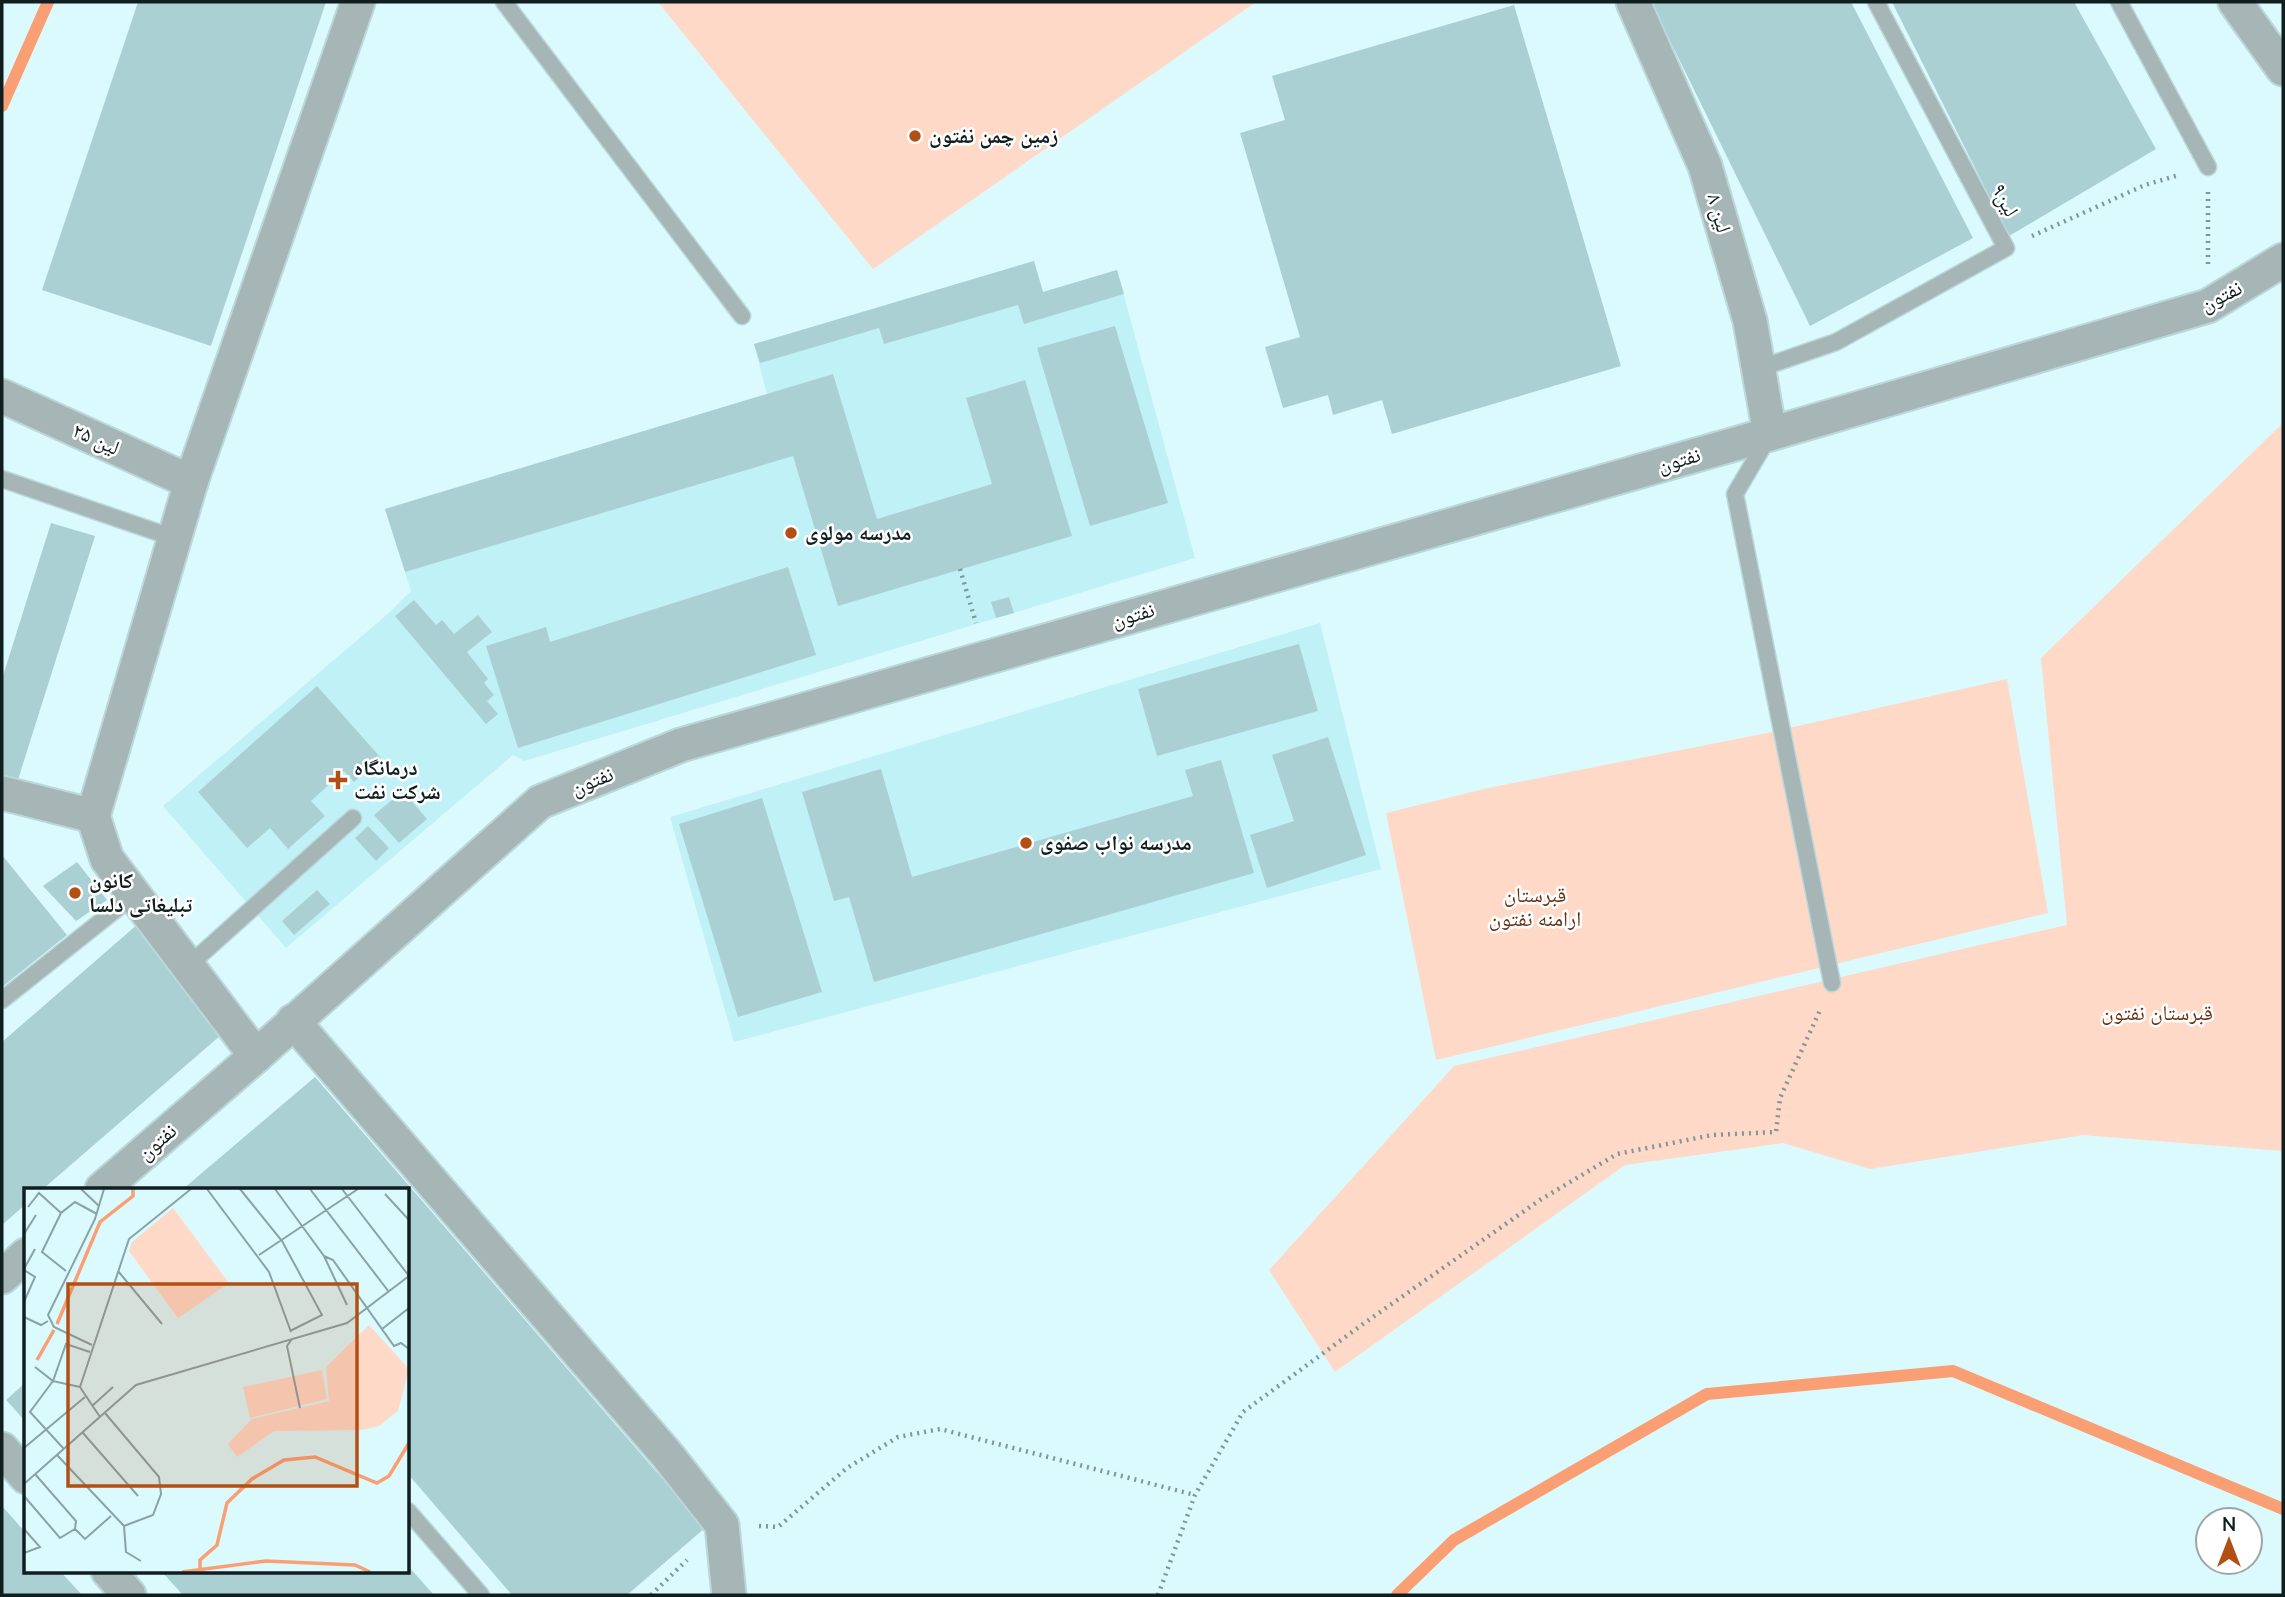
<svg xmlns="http://www.w3.org/2000/svg" width="2285" height="1597" font-family="'Nunito Sans','Noto Naskh Arabic',sans-serif">
<rect width="100%" height="100%" fill="#dbfafd"/>
<g fill="#c0f1f6">
<path d="M1034,261L1043,292L1117,270L1195,558L524,761L513,755L286,948L163,806L390,612L411,591L385,509L767,394L754,344Z"/>
<path d="M1320,623L1381,869L734,1042L670,817Z"/>
</g>
<g fill="#ffd9c7">
<path d="M658,2H1256L873,269Z"/>
<path d="M2283,423V1151L2083,1135L1870,1169L1783,1143L1625,1165L1335,1372L1269,1270L1454,1066L2067,925L2041,658Z"/>
<path d="M2007,679L2048,913L1436,1060L1386,813L1488,788L1762,734Z"/>
</g>
<g fill="none" stroke-linecap="round" stroke-linejoin="round">
<g stroke="#fa9f73" stroke-width="12">
<path d="M2,106L48,2"/>
<path d="M1397,1595L1454,1540L1707,1394L1953,1371L2283,1509"/>
</g>
</g>
<g fill="#aad0d4">
<path d="M138,2H326L211,346L42,290Z"/>
<path d="M1651,2H1851L1973,238L1810,326Z"/>
<path d="M1892,2H2074L2156,149L2009,236Z"/>
<path d="M1514,5L1621,366L1392,434L1382,400L1333,415L1328,395L1283,408L1265,347L1300,337L1240,133L1285,120L1272,76Z"/>
<path d="M1034,261L1043,292L1117,270L1124,294L1024,324L1018,305L884,344L879,328L760,363L754,344Z"/>
<path d="M1115,326L1168,503L1090,526L1037,348Z"/>
<path d="M833,374L877,519L992,484L966,398L1025,380L1072,536L838,606L793,456L405,572L385,509Z"/>
<path d="M51,523L95,536L16,786L2,782V679Z"/>
<path d="M788,567L816,655L518,748L486,646L546,627L550,642Z"/>
<path d="M1009,597L1014,613L996,618L991,602Z"/>
<path d="M414,600L436,625L442,620L454,634L478,615L492,632L467,652L488,679L484,683L494,695L487,701L498,714L486,724L395,616Z"/>
<path d="M1299,644L1318,711L1157,756L1138,689Z"/>
<path d="M317,686L381,758L354,782L344,771L311,801L325,816L288,849L270,828L247,848L198,792Z"/>
<path d="M1328,737L1366,855L1267,888L1250,835L1294,821L1272,755Z"/>
<path d="M1221,760L1254,873L874,982L849,897L834,901L802,792L881,769L912,877L1193,796L1185,770Z"/>
<path d="M403,791L427,819L399,843L374,815Z"/>
<path d="M762,798L822,992L738,1017L679,824Z"/>
<path d="M368,826L389,848L376,861L355,838Z"/>
<path d="M2,855L67,935L2,987Z"/>
<path d="M77,862L107,900L76,921L43,886Z"/>
<path d="M317,890L330,904L294,935L282,921Z"/>
<path d="M138,924L229,1028L43,1189H26V1204L2,1225V1042Z"/>
<path d="M315,1077L705,1528L627,1595H512L408,1474V1189H183Z"/>
<path d="M26,1382V1422L6,1400Z"/>
<path d="M2,1506L26,1533V1571H60L82,1595H2Z"/>
<path d="M408,1566L434,1595H183L161,1571H408Z"/>
</g>
<g fill="none" stroke-linecap="round" stroke-linejoin="round">
<defs>
<g id="service">
<path d="M504,2L742,316"/>
<path d="M2119,2L2208,167"/>
<path d="M1758,369L1836,342L2006,248L1876,2"/>
<path d="M1768,438L1735,494L1832,983"/>
<path d="M2,479L174,538"/>
<path d="M188,966L353,818"/>
<path d="M2,1000L134,895"/>
<path d="M408,1511L481,1595"/>
</g>
<g id="minor">
<path d="M1633,2L1705,166L1750,321L1770,434"/>
<path d="M2235,2L2283,69"/>
<path d="M2,396L191,482"/>
<path d="M2,793L93,816"/>
<path d="M293,1021L668,1456L722,1525L729,1595"/>
<path d="M256,1056L107,859L93,816L191,482L358,2"/>
<path d="M102,1189L256,1056L540,802L681,745L1770,434L2208,306L2283,260"/>
<path d="M2,1277L26,1255"/>
<path d="M2,1449L26,1477"/>
<path d="M108,1571L129,1595"/>
</g>
</defs>
<use href="#service" stroke="#bbd7da" stroke-width="19"/>
<use href="#minor" stroke="#bbd7da" stroke-width="37"/>
<g stroke="#7f9698" stroke-width="4.5" stroke-dasharray="2 5" stroke-linecap="butt">
<path d="M2208,192V264"/>
<path d="M2032,236L2145,185L2179,175"/>
<path d="M960,569L976,623"/>
<path d="M759,1526L778,1527L847,1468L898,1437L940,1429L1195,1495"/>
<path d="M651,1595L687,1560"/>
<path d="M1158,1595L1195,1495L1243,1412L1363,1324L1540,1200L1617,1154L1712,1135L1776,1132L1780,1098L1821,1008"/>
</g>
<use href="#service" stroke="#a6b6b7" stroke-width="16"/>
<use href="#minor" stroke="#a6b6b7" stroke-width="33"/>
</g>
<g fill="#b25014" stroke="#fff" stroke-width="2.5">
<circle cx="915" cy="136" r="7"/>
<circle cx="791" cy="533" r="7"/>
<path d="M334.5 769.5h7v7h7v7h-7v7h-7v-7h-7v-7h7z"/>
<circle cx="1026" cy="843" r="7"/>
<circle cx="75" cy="893" r="7"/>
</g>
<g text-anchor="middle" dominant-baseline="central" stroke-width="5" stroke-linejoin="round" paint-order="stroke">
<g font-size="21" font-weight="bold" fill="#101e20" stroke="#fff" text-anchor="start">
<text x="929" y="136">زمین چمن نفتون</text>
<text x="805" y="533">مدرسه مولوی</text>
<text x="354" y="768">درمانگاه<tspan x="354" dy="24">شرکت نفت</tspan></text>
<text x="1040" y="843">مدرسه نواب صفوی</text>
<text x="89" y="881">کانون<tspan x="89" dy="24">تبلیغاتی دلسا</tspan></text>
</g>
<g font-size="21" fill="#101e20" stroke="#fff">
<text transform="translate(2005 200) rotate(62)">لین۹</text>
<text transform="translate(1719 213) rotate(74)">لین ۸</text>
<text transform="translate(2221 296) rotate(-27)">نفتون</text>
<text transform="translate(96 439) rotate(24)">لین ۲۵</text>
<text transform="translate(1679 460) rotate(-16)">نفتون</text>
<text transform="translate(1133 615) rotate(-16)">نفتون</text>
<text transform="translate(592 781) rotate(-22)">نفتون</text>
<text transform="translate(157 1142) rotate(-41)">نفتون</text>
</g>
<g font-size="21" fill="#693011" stroke="#fff">
<text x="1535" y="895">قبرستان<tspan x="1535" dy="24">ارامنه نفتون</tspan></text>
<text x="2157" y="1013">قبرستان نفتون</text>
</g>
</g>
<g transform="translate(24 1188)">
<rect width="385" height="385" fill="#dbfafd"/>
<path d="M149,20L205,95L154,130L105,63L108,54ZM345,137L385,181L374,223L355,238L337,242L250,243L213,269L204,256L228,231L305,213L302,179ZM298,182L303,211L226,230L219,199Z" fill="#ffd9c7"/>
<path fill="none" stroke="#fa9f73" stroke-width="3.5" d="M33,136L76,34L109,8V1M13,172L30,142M176,381V372L193,357L203,315L228,291L260,272L291,269L353,295L365,288L385,255M158,384L242,373L331,377L346,384"/>
<path fill="none" stroke="#8aa2a5" stroke-width="2" d="M57,1L75,18M183,1L245,84L267,144M216,1L258,53L298,127L266,143M251,1L300,68L323,117M286,1L365,104M318,1L385,88M361,6L385,32M4,19L15,5L37,25M0,46L12,27M235,67L334,1M300,68L309,72L370,158L377,155L385,161M0,81L11,61M0,82L11,89L0,114M42,83L18,64L37,25L51,14L73,26M94,83L138,136M0,129L17,137L24,133M358,141L385,120M268,151L263,158L276,220M68,157L30,139L24,127L71,31L80,1M11,179L29,193L42,156L66,164M68,218L89,199M76,229L56,199L105,51L167,1M59,245L114,308M0,260L61,209M40,261L6,224L29,193L56,199M33,267L100,338L129,327L137,306L135,289L81,225M11,286L52,333L51,341M0,296L112,197L323,135L385,88M0,308L36,350L51,341L61,351L87,328M100,338L102,364L117,373M0,341L16,359L0,365"/>
<path fill="#b25014" fill-opacity="0.15" stroke="#b25014" stroke-width="3.5" d="M44,96H333V298H44Z"/>
<rect width="385" height="385" fill="none" stroke="#101e20" stroke-width="3.5"/>
</g>
<rect width="2285" height="1597" fill="none" stroke="#101e20" stroke-width="7"/>
<g transform="translate(2229 1541)"><circle r="33" fill="#ffffff" stroke="#9fa5a6" stroke-width="2"/>
<path d="M0-5L12 26L0 18L-12 26Z" fill="#b25014"/>
<text y="-10" font-size="19" font-weight="bold" text-anchor="middle" fill="#101e20">N</text>
</g>
</svg>
